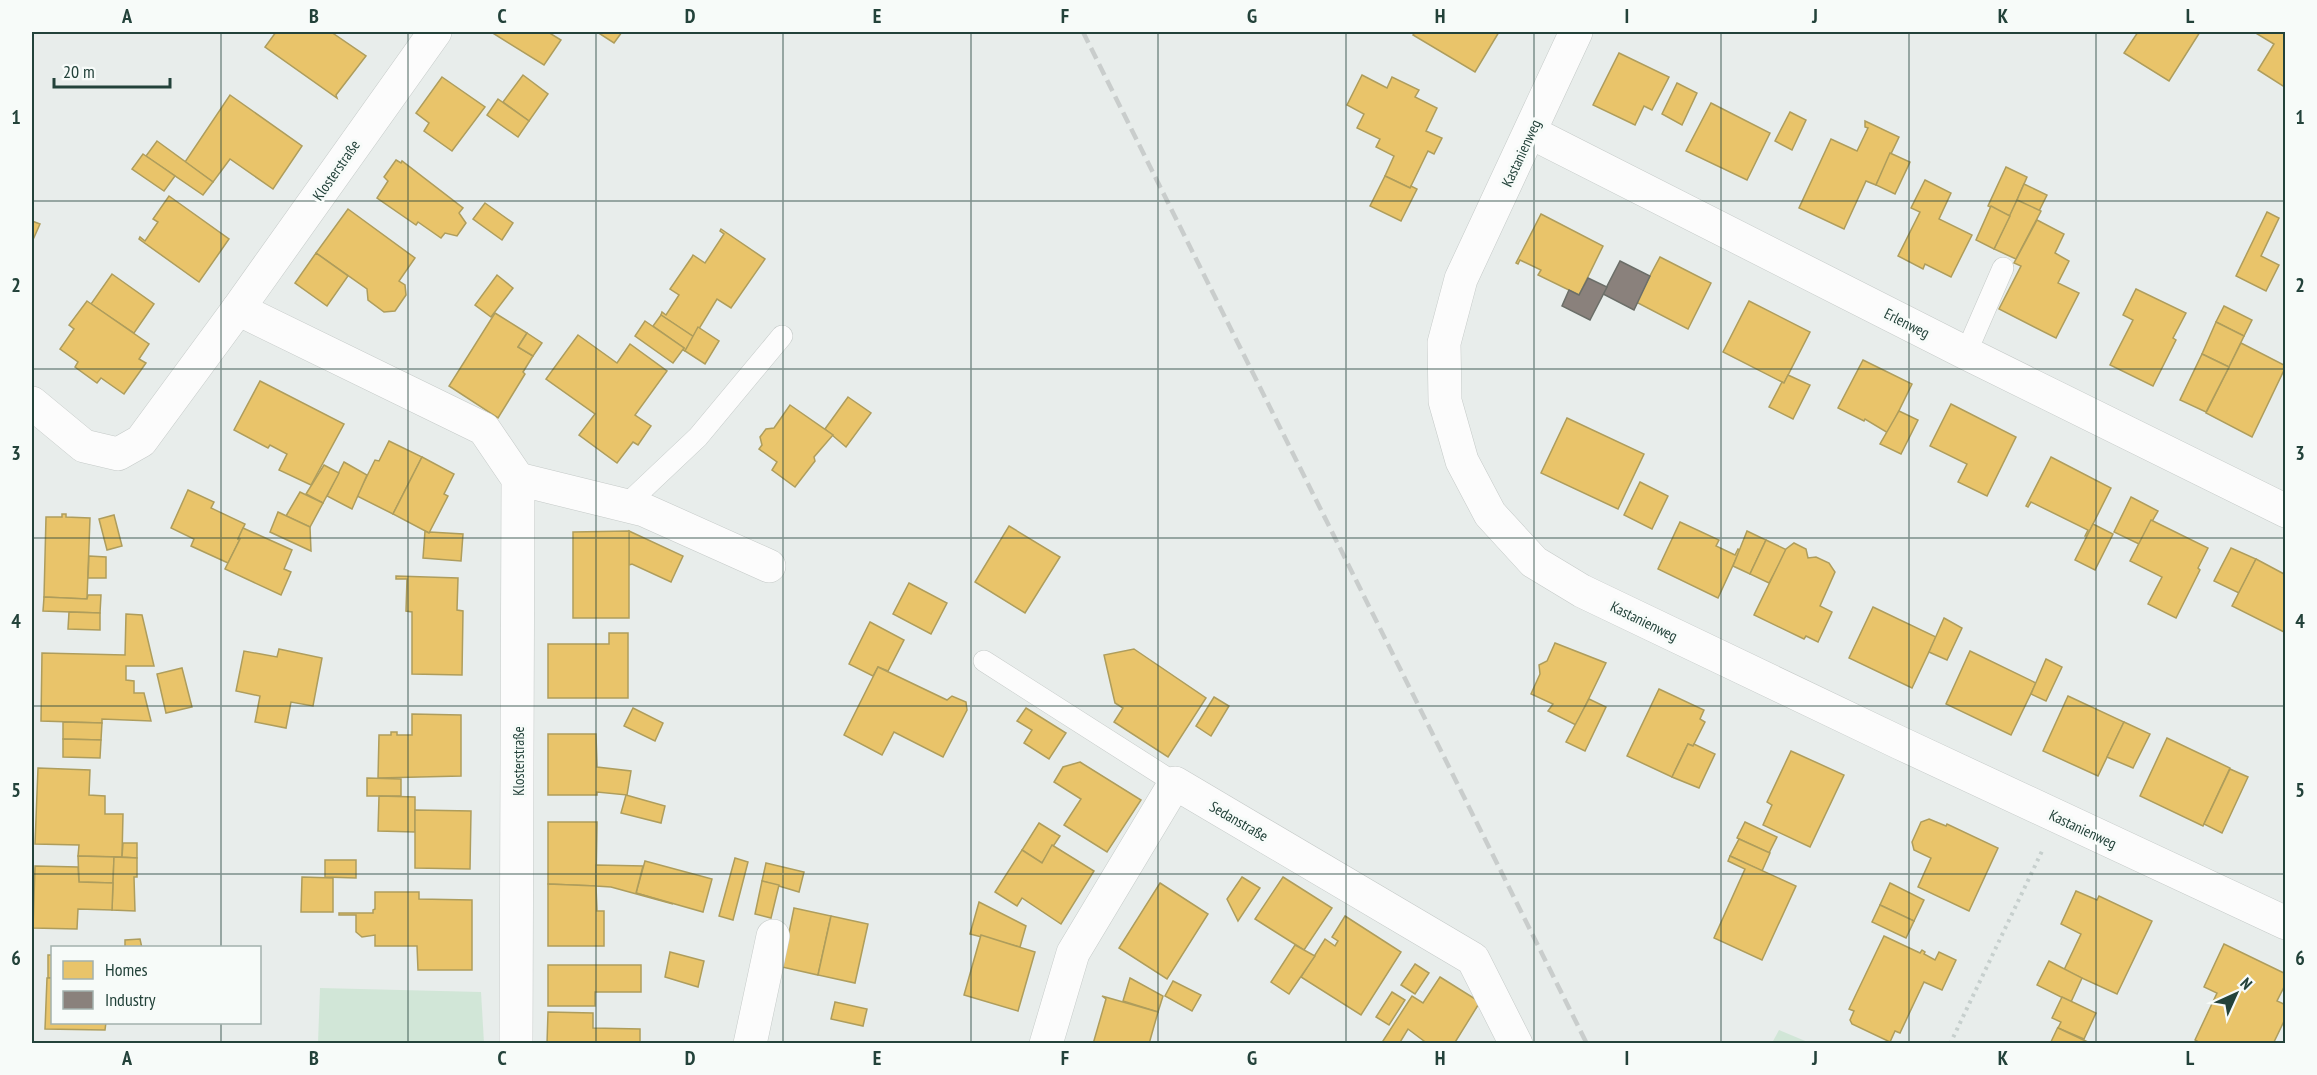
<svg xmlns="http://www.w3.org/2000/svg" width="2317" height="1075" font-family="'PT Sans Narrow',sans-serif">
<rect width="100%" height="100%" fill="#e8edeb"/>
<g fill="#d1e6d7">
<path d="M320,988L481,992L484,1043H318Z"/>
<path d="M1779,1030L1810,1043H1772Z"/>
</g>
<g fill="#e9c46a" stroke="#ae9d5c" stroke-width="1.5">
<path d="M276,32H331L366,56L336,95L337,98L265,47Z"/>
<path d="M491,32H548L561,40L544,65Z"/>
<path d="M597,32H622L614,43Z"/>
<path d="M1415,32H1499L1475,72L1413,35Z"/>
<path d="M2138,32H2200L2169,81L2124,53Z"/>
<path d="M2254,32H2286V88L2258,70L2274,44Z"/>
<path d="M1619,53L1669,77L1652,110L1644,106L1635,125L1593,105Z"/>
<path d="M523,75L548,94L529,121L503,102Z"/>
<path d="M1362,75L1387,88L1392,77L1419,90L1415,97L1437,108L1426,131L1442,138L1434,154L1428,151L1410,188L1385,176L1394,156L1376,147L1380,139L1357,128L1364,114L1347,105Z"/>
<path d="M442,77L485,107L452,151L424,131L429,123L416,113Z"/>
<path d="M1677,83L1697,93L1682,125L1662,114Z"/>
<path d="M230,95L302,146L273,189L230,159L213,182L185,162Z"/>
<path d="M498,99L529,121L518,137L487,115Z"/>
<path d="M1711,103L1770,133L1747,180L1686,151Z"/>
<path d="M1790,112L1806,120L1792,150L1775,141Z"/>
<path d="M1865,121L1899,137L1876,185L1866,181L1844,229L1799,208L1831,139L1857,151L1868,128L1865,127Z"/>
<path d="M157,141L213,182L203,195L146,156Z"/>
<path d="M1890,153L1910,162L1895,194L1876,185Z"/>
<path d="M143,154L175,176L164,191L132,169Z"/>
<path d="M396,160L401,163L402,161L463,208L459,213L466,223L457,236L445,233L441,238L418,222L416,225L377,198L388,181L384,177Z"/>
<path d="M2006,167L2027,177L2010,216L1988,206Z"/>
<path d="M1385,176L1410,188L1411,186L1417,189L1401,221L1370,206Z"/>
<path d="M1925,180L1951,193L1939,219L1972,235L1951,277L1925,264L1923,269L1898,256L1920,212L1911,208Z"/>
<path d="M2024,184L2047,195L2039,211L2017,200Z"/>
<path d="M169,196L229,239L199,282L139,239L140,237L145,241L158,222L153,219Z"/>
<path d="M2017,200L2041,211L2016,259L1994,249Z"/>
<path d="M485,203L513,223L502,240L473,219Z"/>
<path d="M1991,206L2010,216L1994,249L1976,240Z"/>
<path d="M348,209L415,258L399,281L405,285L406,295L395,311L384,312L368,300L367,289L316,253Z"/>
<path d="M2267,212L2279,218L2261,256L2279,265L2266,291L2236,276Z"/>
<path d="M1541,214L1603,246L1579,295L1538,275L1541,270L1520,260L1518,264L1516,263Z"/>
<path d="M2037,220L2064,234L2055,253L2069,261L2058,283L2079,293L2056,338L1999,309L2021,266L2014,263Z"/>
<path d="M32,221L40,224L32,242Z"/>
<path d="M721,229L765,259L731,308L717,299L694,337L661,315L662,312L666,315L679,295L670,289L692,257L693,255L705,263L724,234L720,231Z"/>
<path d="M316,253L348,276L327,306L295,283Z"/>
<path d="M1660,257L1711,283L1688,329L1636,302Z"/>
<path d="M112,274L154,304L134,333L91,304Z"/>
<path d="M497,275L513,288L491,317L475,305Z"/>
<path d="M2136,289L2186,313L2173,338L2176,340L2153,386L2110,365L2133,320L2123,315Z"/>
<path d="M87,301L149,344L139,359L146,363L124,394L101,378L97,383L75,367L78,362L60,349L74,329L69,325Z"/>
<path d="M1749,301L1810,332L1784,383L1723,352Z"/>
<path d="M2224,306L2252,320L2244,336L2216,322Z"/>
<path d="M495,313L527,333L518,347L533,356L523,372L525,374L498,418L449,386Z"/>
<path d="M661,315L694,337L685,351L683,350L684,348L653,326Z"/>
<path d="M645,321L684,348L673,363L635,336Z"/>
<path d="M2216,322L2244,336L2229,367L2202,354Z"/>
<path d="M698,327L719,341L705,364L685,351Z"/>
<path d="M527,333L542,343L533,356L518,347Z"/>
<path d="M578,335L617,363L630,344L667,371L635,415L651,426L638,445L633,442L617,463L579,435L595,414L546,379Z"/>
<path d="M2241,343L2286,366L2252,437L2206,413Z"/>
<path d="M2202,354L2229,367L2206,412L2180,400Z"/>
<path d="M1863,360L1912,384L1888,433L1865,419L1864,421L1838,408Z"/>
<path d="M1788,375L1810,385L1793,419L1769,407L1782,382L1784,383Z"/>
<path d="M260,381L344,424L311,485L279,470L287,454L270,445L268,448L234,430Z"/>
<path d="M848,397L871,413L846,447L825,429Z"/>
<path d="M1951,404L2016,437L1987,496L1958,482L1967,464L1930,446Z"/>
<path d="M790,405L833,435L814,457L815,461L795,487L772,470L777,462L759,449L762,445L760,437L766,429L774,428Z"/>
<path d="M1899,411L1918,420L1901,454L1880,444Z"/>
<path d="M1567,418L1644,454L1618,509L1541,473Z"/>
<path d="M389,441L422,457L393,514L357,496L375,460L379,461Z"/>
<path d="M422,457L454,474L444,494L448,496L429,533L393,514Z"/>
<path d="M2051,457L2111,488L2087,536H2085L2088,530L2031,502L2028,507L2026,506Z"/>
<path d="M344,462L367,475L352,509L327,496Z"/>
<path d="M324,465L339,473L323,503L306,494Z"/>
<path d="M1640,482L1668,496L1652,529L1624,515Z"/>
<path d="M188,490L214,502L211,508L245,524L238,539H240L228,563L191,546L194,539L171,528Z"/>
<path d="M300,492L323,503L310,527L286,516Z"/>
<path d="M2131,497L2158,511L2139,544L2114,532Z"/>
<path d="M278,512L310,527L311,551L270,532Z"/>
<path d="M62,514H66V517L90,518L87,599L44,597L46,517H62Z"/>
<path d="M114,515L122,546L107,550L99,519Z"/>
<path d="M2151,520L2208,548L2198,568L2200,570L2176,618L2148,604L2162,577L2130,561Z"/>
<path d="M1680,522L1719,540L1716,546L1735,555L1738,549L1740,550L1718,598L1658,569Z"/>
<path d="M2093,524L2113,534L2095,570L2075,560Z"/>
<path d="M1009,526L1060,557L1025,613L975,582Z"/>
<path d="M243,528L292,550L284,569L291,572L281,595L225,569L240,539H238Z"/>
<path d="M425,531L429,533L430,532L463,534L461,561L423,558Z"/>
<path d="M629,531L683,556L671,582L632,564L629,565Z"/>
<path d="M629,531V618H573V532Z"/>
<path d="M1747,531L1766,540L1750,574L1733,566Z"/>
<path d="M1766,540L1787,550L1769,583L1750,574Z"/>
<path d="M1794,543L1806,549L1808,558L1816,557L1829,563L1835,572L1820,606L1832,612L1818,642L1806,636L1804,639L1754,615L1786,549Z"/>
<path d="M2231,548L2256,559L2239,593L2214,581Z"/>
<path d="M89,556L106,557V578H88Z"/>
<path d="M2256,559L2286,575V633L2232,606Z"/>
<path d="M396,576L458,578L457,610L463,611L462,675L412,674V612L406,611L407,579H396Z"/>
<path d="M909,583L947,603L931,634L893,614Z"/>
<path d="M88,595H101L100,613L43,611L44,597L87,599Z"/>
<path d="M1873,607L1936,637L1912,688L1849,658Z"/>
<path d="M69,612L100,613V630L68,629Z"/>
<path d="M126,614L142,615L154,666H126V680L134,681V693H144L151,721L102,719V723L41,721L42,653L125,655Z"/>
<path d="M1944,618L1962,628L1947,660L1929,652Z"/>
<path d="M870,622L904,640L888,671L878,667L873,676L849,664Z"/>
<path d="M609,633H628V698H548V644H609Z"/>
<path d="M1555,643L1606,663L1576,725L1548,711L1553,704L1531,694L1540,674L1539,665L1547,661Z"/>
<path d="M279,649L322,658L313,706L291,702L286,728L255,722L260,696L236,691L244,651L277,657Z"/>
<path d="M1134,649L1206,698L1168,757L1114,722L1123,708L1115,703L1104,655Z"/>
<path d="M1970,651L2036,683L2011,735L1946,704Z"/>
<path d="M2046,659L2062,667L2046,701L2031,694Z"/>
<path d="M878,667L947,700L952,696L966,702L967,710L943,757L894,732L882,755L844,735Z"/>
<path d="M182,668L192,707L166,713L157,674Z"/>
<path d="M1659,689L1704,710L1700,719L1705,722L1693,746L1688,744L1672,777L1627,756Z"/>
<path d="M2068,696L2124,722L2098,776L2043,751Z"/>
<path d="M1214,697L1229,706L1211,736L1196,726Z"/>
<path d="M1589,699L1606,707L1585,751L1566,742Z"/>
<path d="M633,708L663,723L655,741L624,726Z"/>
<path d="M1026,708L1066,733L1049,759L1024,743L1032,730L1017,721Z"/>
<path d="M412,714L461,715V776L378,778L379,735H391V732H397V735H412Z"/>
<path d="M63,722L102,723L101,740L63,739Z"/>
<path d="M2124,722L2150,734L2133,768L2107,757Z"/>
<path d="M548,734H596L597,767L631,771L627,795L597,792V795H548Z"/>
<path d="M2167,738L2230,768L2203,826L2140,796Z"/>
<path d="M63,739L101,740L100,758L63,757Z"/>
<path d="M1688,744L1693,746L1694,744L1715,754L1699,788L1672,777Z"/>
<path d="M1791,751L1844,775L1810,847L1763,825L1772,805L1767,802Z"/>
<path d="M1080,762L1141,800L1107,852L1064,825L1081,799L1054,782L1063,767Z"/>
<path d="M38,768L90,770L89,795L105,796V814H123L122,857L78,856L79,845L35,844Z"/>
<path d="M2230,769L2248,777L2222,833L2204,824Z"/>
<path d="M367,778L401,779V796H367Z"/>
<path d="M626,795L665,806L661,823L621,813Z"/>
<path d="M379,796L415,797V832L378,831Z"/>
<path d="M415,810L471,811L470,869L415,868Z"/>
<path d="M1929,819L1946,826L1947,824L1998,848L1969,911L1918,887L1931,858L1914,850L1912,842L1921,822Z"/>
<path d="M548,822H597L596,886L548,884Z"/>
<path d="M1745,822L1777,837L1769,853L1737,838Z"/>
<path d="M1039,823L1060,836L1042,863L1022,850Z"/>
<path d="M1739,839L1770,853L1762,871L1730,856Z"/>
<path d="M123,843H137V858L122,857Z"/>
<path d="M1052,845L1094,871L1061,924L1022,898L1017,906L995,892L1022,850L1042,863Z"/>
<path d="M78,856L114,857L113,883L79,882Z"/>
<path d="M1730,856L1796,886L1762,960L1714,938L1745,869L1728,861Z"/>
<path d="M114,857L137,858V877H134L135,911L112,910Z"/>
<path d="M735,858L748,862L733,920L719,916Z"/>
<path d="M325,860H356V878L325,877Z"/>
<path d="M645,861L712,879L703,912L636,893Z"/>
<path d="M766,863L804,872L799,892L762,881Z"/>
<path d="M596,865L643,866L636,893L673,904L611,887L596,886Z"/>
<path d="M35,866L78,867L79,882L113,883L112,910L78,909L77,929L33,928Z"/>
<path d="M302,877L333,878V912H301Z"/>
<path d="M1242,877L1260,888L1238,921L1227,899Z"/>
<path d="M1283,877L1332,908L1304,950L1255,919Z"/>
<path d="M762,881L779,885L771,918L755,914Z"/>
<path d="M1160,883L1208,914L1167,979L1119,948Z"/>
<path d="M1890,883L1924,900L1914,921L1880,905Z"/>
<path d="M548,884L596,886L597,911H604V946H548Z"/>
<path d="M2076,891L2097,900L2099,896L2152,921L2117,994L2064,970L2081,934L2061,924Z"/>
<path d="M375,892H419V899L472,900V970H418L417,946H375V935L362,937L356,932V915H339V913H373V910L375,909Z"/>
<path d="M979,902L1026,926L1020,947L970,934Z"/>
<path d="M1880,905L1914,921L1906,938L1872,922Z"/>
<path d="M794,908L831,916L818,975L782,967Z"/>
<path d="M831,916L868,924L855,983L818,975Z"/>
<path d="M1345,916L1401,952L1361,1015L1301,977L1325,939L1335,946L1338,941L1332,937Z"/>
<path d="M981,935L1035,952L1018,1011L964,995Z"/>
<path d="M1884,936L1920,953L1922,950L1925,952L1924,954L1935,960L1939,952L1956,960L1942,990L1924,982L1900,1033L1895,1031L1890,1042L1852,1024L1850,1020L1854,1011L1849,1009Z"/>
<path d="M140,939L142,948H125V940Z"/>
<path d="M2224,944L2286,974V983L2277,1001L2286,1005V1017L2273,1044H2202L2195,1040L2217,993L2204,987Z"/>
<path d="M1295,945L1315,956L1289,994L1271,982Z"/>
<path d="M670,952L704,961L698,987L665,977Z"/>
<rect x="48" y="955" width="4" height="23"/>
<path d="M2049,961L2082,978L2071,1002L2037,985Z"/>
<path d="M1415,964L1429,973L1415,994L1401,985Z"/>
<path d="M548,965H641V992H595V1006H548Z"/>
<path d="M1440,977L1480,1002L1454,1044H1428L1408,1029L1399,1044H1381L1412,996L1423,1003Z"/>
<path d="M47,978H52V1022H106L105,1030L45,1029Z"/>
<path d="M1130,978L1163,996L1158,1012L1123,1001Z"/>
<path d="M1173,981L1201,995L1192,1011L1165,996Z"/>
<path d="M1392,992L1405,1000L1389,1025L1376,1017Z"/>
<path d="M1102,996L1158,1012L1149,1044H1093L1106,999Z"/>
<path d="M2062,997L2096,1013L2084,1039L2058,1028L2061,1022L2052,1018Z"/>
<path d="M835,1002L867,1009L863,1026L831,1019Z"/>
<path d="M548,1012L593,1013V1028L640,1029V1044H547Z"/>
<path d="M2058,1027V1028L2092,1044H2050Z"/>
</g>
<g fill="#8a817c" stroke="#6b6e68" stroke-width="1.5">
<path d="M1620,261L1650,276L1634,310L1603,294Z"/>
<path d="M1588,278L1607,287L1590,320L1562,306L1569,290L1579,295Z"/>
</g>
<g fill="none" stroke-linecap="round" stroke-linejoin="round">
<defs>
<g id="lane">
<path d="M1966,353L2003,268"/>
<path d="M625,506L698,437L782,336"/>
<path d="M984,661L1175,783"/>
</g>
<g id="street">
<path d="M1576,32L1461,279L1444,343L1445,401L1462,461L1490,514L1534,562L1582,591L1900,743L2286,923"/>
<path d="M1530,132L1966,353L2286,511"/>
<path d="M238,309L484,429L518,479L516,1044"/>
<path d="M32,403L84,446L118,454L141,441L238,309L435,32"/>
<path d="M518,479L644,510L769,566"/>
<path d="M750,1044L773,936"/>
<path d="M1046,1044L1073,953L1175,783L1473,959L1516,1044"/>
</g>
</defs>
<use href="#lane" stroke="#c5cac8" stroke-width="22"/>
<use href="#street" stroke="#c5cac8" stroke-width="34"/>
<path stroke="#c6cfcd" stroke-width="4" stroke-dasharray="3 4.5" stroke-linecap="butt" d="M1950,1044L2043,849"/>
<use href="#lane" stroke="#fcfcfc" stroke-width="21"/>
<use href="#street" stroke="#fcfcfc" stroke-width="33"/>
<path stroke="#c9cdcc" stroke-width="4.5" stroke-dasharray="12 6" stroke-linecap="butt" d="M1083,32L1587,1044"/>
</g>
<path fill="none" stroke="#23423a" stroke-width="1.5" stroke-opacity="0.55" d="M221,32V948M408,32V1044M596,32V1044M783,32V1044M971,32V1044M1158,32V1044M1346,32V1044M1534,32V1044M1721,32V1044M1909,32V1044M2096,32V1044M32,201H2286M32,369H2286M32,538H2286M32,706H2286M32,874H2286M221,1022V1044"/>
<g text-anchor="middle" dominant-baseline="central" stroke-width="6" stroke-linejoin="round" paint-order="stroke">
<g font-size="15" fill="#23423a" stroke="#f7fbf9">
<text transform="translate(1521 153) rotate(-65)">Kastanienweg</text>
<text transform="translate(336 170) rotate(-55)">Klosterstraße</text>
<text transform="translate(1907 323) rotate(27)">Erlenweg</text>
<text transform="translate(1644 621) rotate(26)">Kastanienweg</text>
<text transform="translate(518 761) rotate(-90)">Klosterstraße</text>
<text transform="translate(1239 821) rotate(30)">Sedanstraße</text>
<text transform="translate(2083 829) rotate(25)">Kastanienweg</text>
</g>
</g>
<rect width="2317" height="1075" fill="none" stroke="#f7fbf9" stroke-width="66"/>
<rect x="51" y="946" width="210" height="78" fill="#f7fbf9" stroke="#a2b1ad" stroke-width="1.5"/>
<rect x="63" y="961" width="30" height="18" fill="#e9c46a" stroke="#a2b1ad" stroke-width="1.5"/>
<text x="105" y="976" font-size="18" fill="#23423a">Homes</text>
<rect x="63" y="991" width="30" height="18" fill="#8a817c" stroke="#a2b1ad" stroke-width="1.5"/>
<text x="105" y="1006" font-size="18" fill="#23423a">Industry</text>
<g transform="translate(2236 994) rotate(45)" stroke="#f7fbf9" stroke-width="4.5" paint-order="stroke">
<path d="M0-4.5L10 22L0 15L-10 22Z" fill="#23423a"/>
<text y="-9" font-size="16" font-weight="bold" text-anchor="middle" fill="#23423a">N</text>
</g>
<path d="M54 78v9h116v-9" fill="none" stroke="#23423a" stroke-width="3"/>
<text x="63" y="78" font-size="18" fill="#23423a" stroke="#f7fbf9" stroke-width="4.5" paint-order="stroke">20 m</text>
<rect x="33" y="33" width="2251" height="1009" fill="none" stroke="#23423a" stroke-width="2"/>
<g font-size="20" text-anchor="middle" font-weight="bold" fill="#23423a">
<text x="127" y="23">A</text>
<text x="314" y="23">B</text>
<text x="502" y="23">C</text>
<text x="690" y="23">D</text>
<text x="877" y="23">E</text>
<text x="1065" y="23">F</text>
<text x="1252" y="23">G</text>
<text x="1440" y="23">H</text>
<text x="1627" y="23">I</text>
<text x="1815" y="23">J</text>
<text x="2003" y="23">K</text>
<text x="2190" y="23">L</text>
<text x="16" y="124">1</text>
<text x="2300" y="124">1</text>
<text x="16" y="292">2</text>
<text x="2300" y="292">2</text>
<text x="16" y="460">3</text>
<text x="2300" y="460">3</text>
<text x="16" y="628">4</text>
<text x="2300" y="628">4</text>
<text x="16" y="797">5</text>
<text x="2300" y="797">5</text>
<text x="16" y="965">6</text>
<text x="2300" y="965">6</text>
<text x="127" y="1065">A</text>
<text x="314" y="1065">B</text>
<text x="502" y="1065">C</text>
<text x="690" y="1065">D</text>
<text x="877" y="1065">E</text>
<text x="1065" y="1065">F</text>
<text x="1252" y="1065">G</text>
<text x="1440" y="1065">H</text>
<text x="1627" y="1065">I</text>
<text x="1815" y="1065">J</text>
<text x="2003" y="1065">K</text>
<text x="2190" y="1065">L</text>
</g>
</svg>
